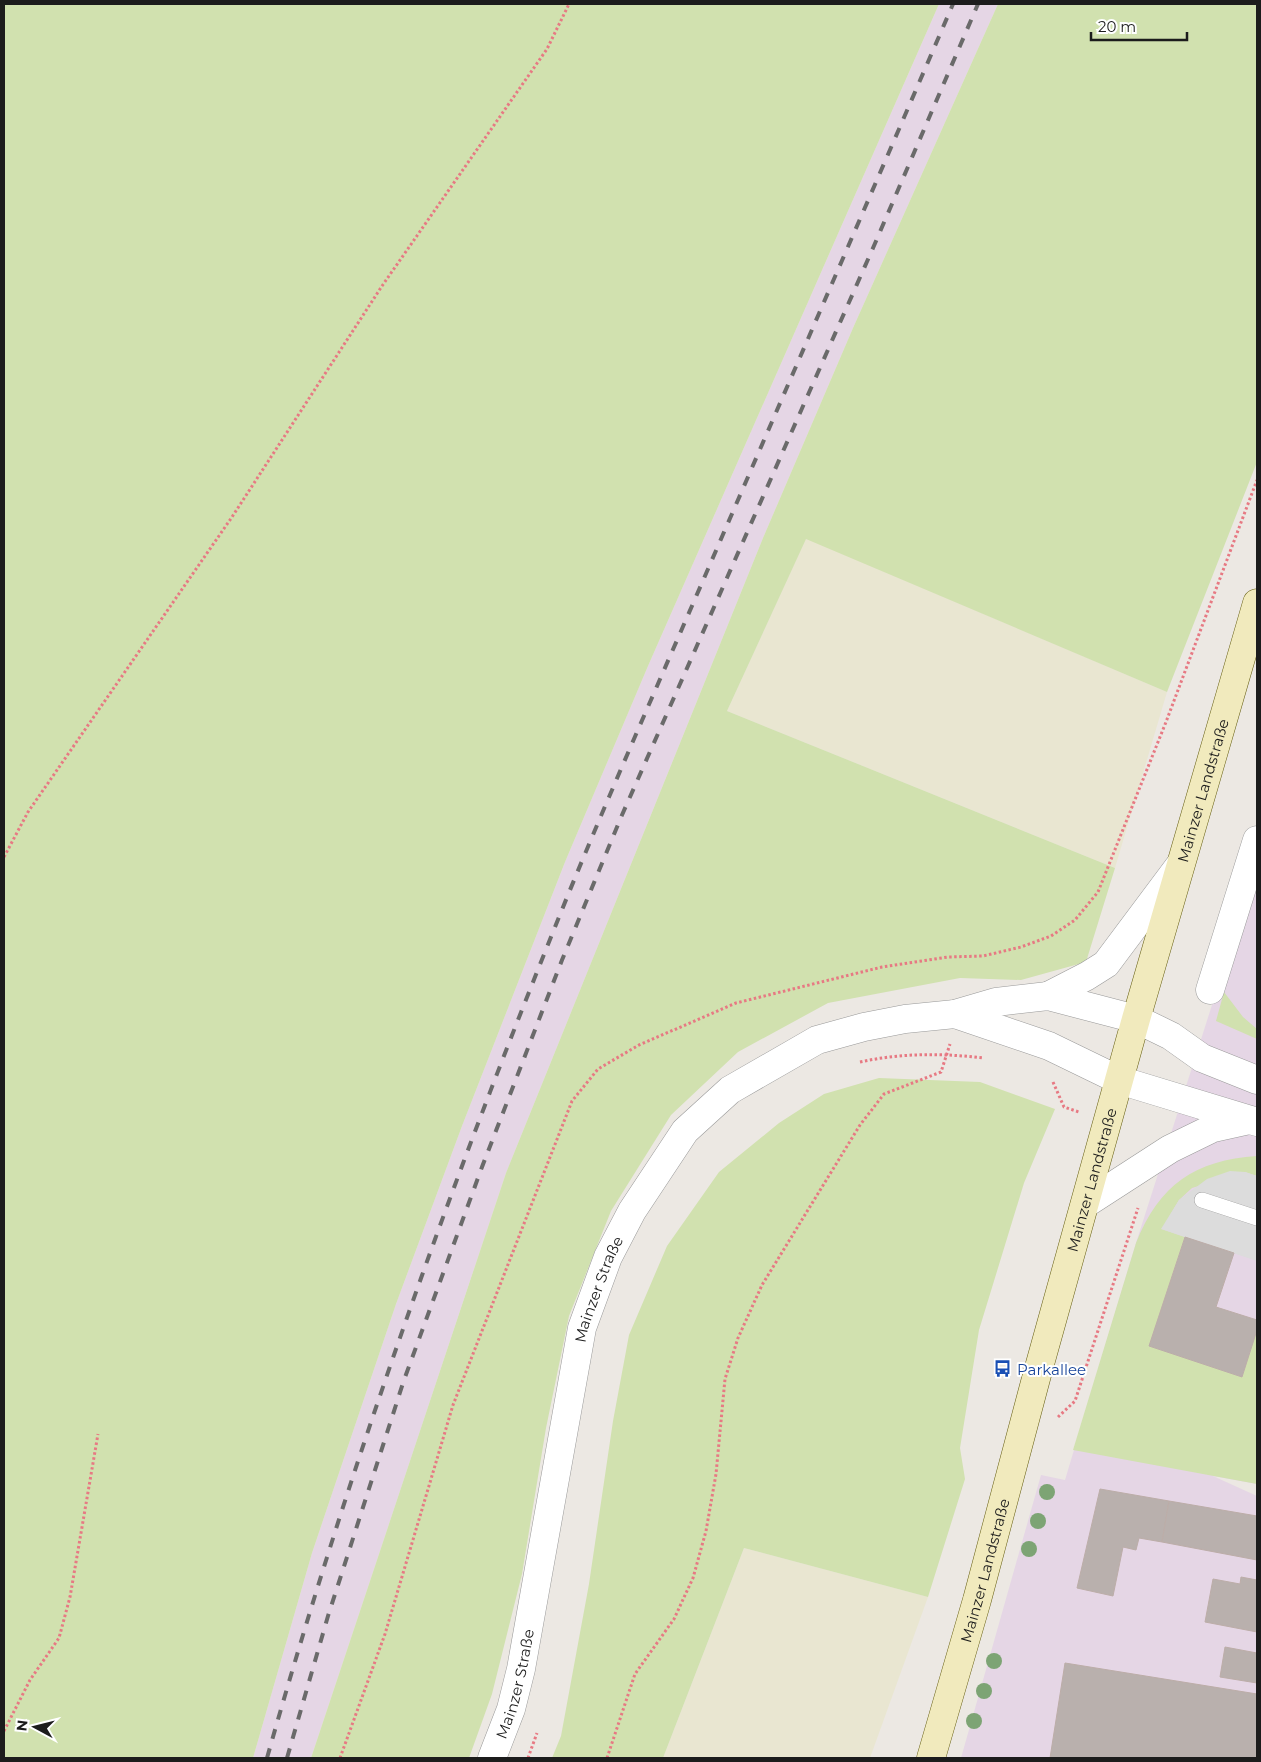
<svg xmlns="http://www.w3.org/2000/svg" width="1261" height="1762" font-family="Montserrat,sans-serif">
<rect width="100%" height="100%" fill="#ece8e3"/>
<g fill="#e5d6e5">
<path d="M939,4H998L853,328L763,538L506,1173L311,1758H253L312,1553L396,1304L462,1126L565,862L648,666Z"/>
<path d="M1257,864V1484L1213,1476L1257,1496V1758H961L1041,1475L1065,1480L1136,1243Z"/>
</g>
<g fill="#e9e6d1">
<path d="M806,538L1167,692L1115,868L727,711Z"/>
<path d="M744,1548L928,1597L870,1758H663Z"/>
</g>
<g fill="#d1e1af">
<path d="M4,4H939L648,666L565,862L462,1126L396,1304L312,1553L253,1758H4Z"/>
<path d="M998,4H1257V462L1167,692L806,539L727,711L1115,868L1086,962L1021,980L960,978L828,1003L738,1052L671,1115L611,1211L569,1316L546,1428L522,1574L492,1694L469,1758H311L506,1173L763,538L853,328Z"/>
<path d="M1224,992L1243,1017L1257,1029V1039L1216,1021Z"/>
<path d="M879,1078L980,1082L1055,1109L1024,1183L979,1330L960,1448L965,1479L928,1597L744,1548L663,1758H552L561,1736L589,1584L613,1421L629,1335L667,1246L719,1172L779,1123L824,1094Z"/>
<path d="M1257,1156V1176L1245,1172L1192,1188L1179,1200L1162,1229L1185,1237L1149,1346L1242,1377L1257,1330V1484L1073,1450L1136,1243C1159,1185 1195,1160 1257,1156Z"/>
</g>
<path fill="#dcdcdc" d="M1230,1171L1245,1172L1257,1176V1261L1161,1229L1179,1200L1207,1179Z"/>
<g fill="#b9b0ad" stroke="#bcada8">
<path d="M1185,1237L1234,1253L1216,1307L1257,1320V1330L1242,1377L1149,1346Z"/>
<path d="M1100,1489L1169,1501L1162,1542L1139,1538L1136,1550L1123,1547L1113,1596L1077,1588Z"/>
<path d="M1169,1501L1257,1516V1560L1162,1542Z"/>
<path d="M1241,1577L1257,1580V1632L1205,1622L1213,1579L1240,1584Z"/>
<path d="M1225,1647L1257,1653V1683L1220,1677Z"/>
<path d="M1065,1663L1257,1694V1758H1050Z"/>
</g>
<g fill="none" stroke-linecap="round" stroke-linejoin="round">
<defs>
<path id="lane" d="M1202,1200L1257,1218"/>
<g id="street">
<path d="M1210,990L1257,840"/>
<path d="M1048,996L1087,976L1106,964L1180,865"/>
<path d="M955,1014L1049,1046L1119,1080L1257,1122"/>
<path d="M1085,1204L1170,1149L1213,1128L1249,1120"/>
<path id="s1" d="M492,1758L511,1709L521,1669L582,1328L608,1257L632,1211L685,1131L730,1090L817,1040L864,1027L905,1019L955,1014L996,1002L1048,996L1136,1019L1171,1036L1202,1058L1257,1080"/>
</g>
<g id="secondary">
<path id="s2" d="M931,1758L977,1600L1038,1371L1136,1019L1257,603"/>
</g>
</defs>
<use href="#lane" stroke="#999" stroke-width="16"/>
<use href="#street" stroke="#999" stroke-width="29"/>
<use href="#secondary" stroke="#655e12" stroke-width="29"/>
<g stroke="#e77983" stroke-width="3" stroke-dasharray="2.5 2.5" stroke-linecap="butt">
<path d="M4,857L28,812L232,517L382,286L547,49L569,4"/>
<path d="M860,1062C901,1053 942,1053 983,1058"/>
<path d="M1053,1082L1064,1107L1079,1112"/>
<path d="M1058,1417L1075,1401L1138,1208"/>
<path d="M4,1731L30,1680L59,1638L70,1597L98,1434"/>
<path d="M340,1758L385,1634L453,1405L572,1101L598,1069L639,1045L736,1003L882,967L948,957L983,956L1021,947L1051,936L1075,920L1098,892L1166,722L1257,480"/>
<path d="M528,1758L537,1733"/>
<path d="M607,1758L635,1674L674,1619L693,1578L706,1531L716,1474L725,1379L738,1338L762,1285L860,1125L884,1094L941,1072L950,1044"/>
</g>
<use href="#lane" stroke="#fff" stroke-width="15"/>
<use href="#street" stroke="#fff" stroke-width="28"/>
<use href="#secondary" stroke="#f1eabd" stroke-width="28"/>
<g stroke="#6a6a6a" stroke-width="4" stroke-dasharray="10 10" stroke-linecap="butt">
<path d="M267,1758C344,1485 439,1216 545,952C596,823 653,696 708,569C790,380 872,192 953,4"/>
<path d="M287,1758L328,1616L404,1380L482,1167L562,960L622,815L873,248L978,4"/>
</g>
</g>
<g fill="#7da474">
<circle cx="1047" cy="1492" r="8"/>
<circle cx="1038" cy="1521" r="8"/>
<circle cx="1029" cy="1549" r="8"/>
<circle cx="994" cy="1661" r="8"/>
<circle cx="984" cy="1691" r="8"/>
<circle cx="974" cy="1721" r="8"/>
</g>
<defs>
<symbol id="bus-bare" viewBox="-9 -9 18 18"><path d="M-5-6H5V4H4V6H2V4H-2V6H-4V4H-5ZM-3.5-4V0h7V-4ZM-3.5 1.2v1.5H-2V1.2ZM2 1.2v1.5H3.5V1.2Z" fill="#1a4fb4" stroke="#fff" stroke-width="2.5" paint-order="stroke"/></symbol>
</defs>
<g fill-rule="evenodd">
<use href="#bus-bare" x="990" y="1356" width="25" height="25"/>
</g>
<g text-anchor="middle" dominant-baseline="central" stroke-width="4" stroke-linejoin="round" paint-order="stroke">
<g font-size="15" fill="#1c1c1c" stroke="#fff">
<text stroke="none"><textPath href="#s2" startOffset="1005">Mainzer Landstraße</textPath></text>
<text stroke="none"><textPath href="#s2" startOffset="600">Mainzer Landstraße</textPath></text>
<text stroke="none"><textPath href="#s1" startOffset="482">Mainzer Straße</textPath></text>
<text stroke="none"><textPath href="#s2" startOffset="195">Mainzer Landstraße</textPath></text>
<text stroke="none"><textPath href="#s1" startOffset="78">Mainzer Straße</textPath></text>
</g>
<g font-size="15" fill="#164399" stroke="#fff" text-anchor="start">
<text x="1017" y="1369">Parkallee</text>
</g>
</g>
<rect width="1261" height="1762" fill="none" stroke="#1c1c1c" stroke-width="10"/>
<g transform="translate(35 1727) rotate(277)" stroke="#ffffff" stroke-width="4" paint-order="stroke">
<path d="M0-4L9 19L0 12L-9 19Z" fill="#1c1c1c"/>
<text y="-8" font-size="14" font-weight="bold" text-anchor="middle" fill="#1c1c1c">N</text>
</g>
<path d="M1091 32v8h96v-8" fill="none" stroke="#1c1c1c" stroke-width="2.5"/>
<text x="1098" y="32" font-size="15" fill="#1c1c1c" stroke="#ffffff" stroke-width="4" paint-order="stroke">20 m</text>
</svg>
